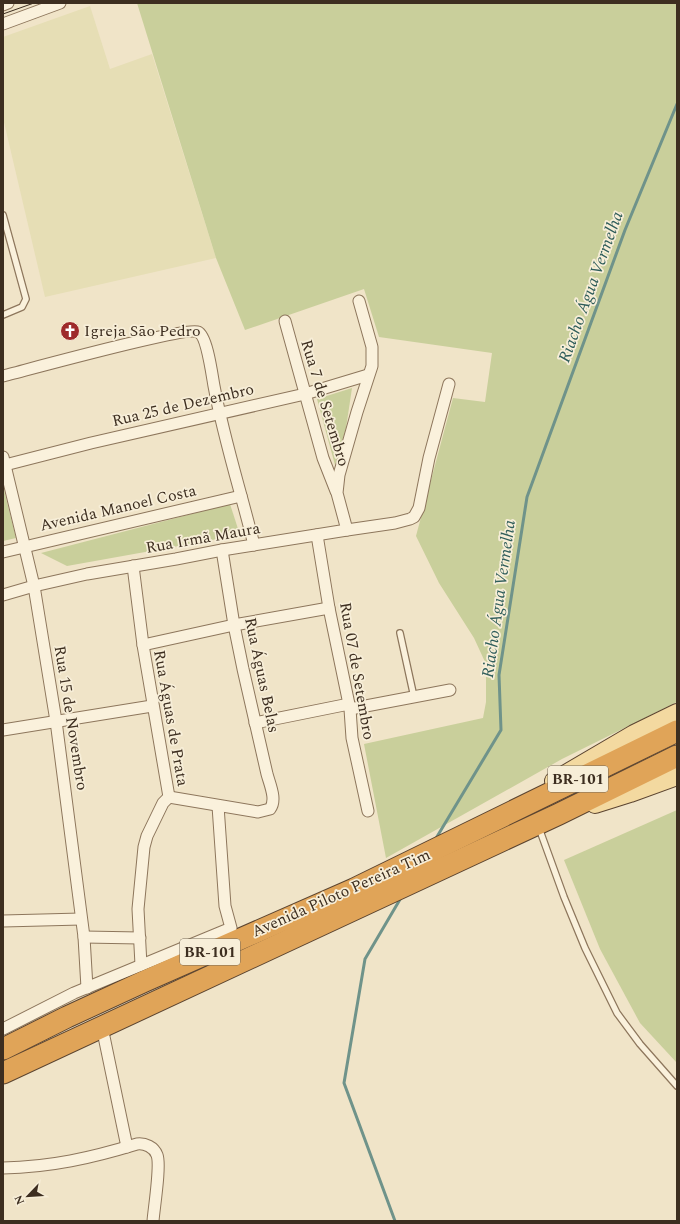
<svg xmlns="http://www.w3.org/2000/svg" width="680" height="1224" font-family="Spectral,serif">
<rect width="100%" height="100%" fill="#f0e4c8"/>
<path fill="#e6deb5" d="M90,6L110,69L152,54L216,258L45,297L3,118V37Z"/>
<g fill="#c9cf9b">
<path d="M137,3H677V702L562,759L386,858L364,744L483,718L486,702V664L474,638L439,583L416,536L453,398L485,402L492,353L379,337L364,289L245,330L216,258Z"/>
<path d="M352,388L346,428L335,465L317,399Z"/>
<path d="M3,486L16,538L3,541Z"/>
<path d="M230,504L240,535L67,566L41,553Z"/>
<path d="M677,810V1063L640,1023L600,949L564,860Z"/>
</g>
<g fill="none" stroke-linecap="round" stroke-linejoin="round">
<g stroke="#6f938a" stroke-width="3">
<path d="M435,840L501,730L499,675L527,497L625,230L677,104"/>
<path d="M395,1221L344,1083L365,959L402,896"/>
</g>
<defs>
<g id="lane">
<path d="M3,215L26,299L22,307L3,315"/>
<path d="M400,633L414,697"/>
<path d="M539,828L564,897L585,948L617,1013L640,1044L677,1086"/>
</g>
<g id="street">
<path d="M3,5L8,3"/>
<path d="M3,24L60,3"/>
<path d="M285,321L323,458L336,491"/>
<path d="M3,376C27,370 186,326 198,332C207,336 212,375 214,386C224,440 241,492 254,545"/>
<path d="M3,457L34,586L56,721L84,937L87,988"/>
<path d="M5,465L91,443L305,394L368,375"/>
<path d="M347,530L337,493L339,475L357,412L372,366V347L359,301"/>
<path d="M317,535L329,608L350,709L352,738L368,811"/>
<path d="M3,552L241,496"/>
<path d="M133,566L143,645L169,797"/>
<path d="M3,595L34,586L87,574L176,559L222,550L347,530L395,523L410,519L414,517L419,508L429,458L449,384"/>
<path d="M143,645L234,625L329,608"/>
<path d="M350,709L450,690"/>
<path d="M255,723L349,704"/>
<path d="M3,730L152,706"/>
<path d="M169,797L258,812L270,809C277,800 270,785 267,774L243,669L234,625L222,550"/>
<path d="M3,921L81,919"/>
<path d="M84,937L140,938"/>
<path d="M141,965L138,909L144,847L147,836L163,803L169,797"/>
<path d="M102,1027L127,1147"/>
<path d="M3,1029L74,993L231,928L225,906L218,806"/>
<path d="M3,1168C51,1167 91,1158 137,1144C145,1143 154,1147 157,1155C161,1165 154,1208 153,1221"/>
</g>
<g id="primary">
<path d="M554,781L634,734L677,713"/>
<path d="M595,804L630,793L677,776"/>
</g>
<g id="highway">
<path d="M3,1049L67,1017L145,981L354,889L677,731"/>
<path d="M3,1073L559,814L677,756"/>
</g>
</defs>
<use href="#lane" stroke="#8d765c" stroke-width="8"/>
<use href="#street" stroke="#8d765c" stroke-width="13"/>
<use href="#primary" stroke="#5b4430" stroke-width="20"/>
<use href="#highway" stroke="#5b4430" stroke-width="23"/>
<use href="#lane" stroke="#faf1dc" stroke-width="5.5"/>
<use href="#street" stroke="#faf1dc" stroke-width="11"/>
<use href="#primary" stroke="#f3d9a0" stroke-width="18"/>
<use href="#highway" stroke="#e0a458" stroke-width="21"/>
<path stroke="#3d2e20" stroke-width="1" d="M3,14L34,3"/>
</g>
<defs>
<symbol id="church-disc" viewBox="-11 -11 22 22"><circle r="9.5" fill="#9e2a2b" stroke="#f7eed8"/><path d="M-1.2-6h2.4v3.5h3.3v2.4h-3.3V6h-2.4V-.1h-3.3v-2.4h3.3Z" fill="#fff"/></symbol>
</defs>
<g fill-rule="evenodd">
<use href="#church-disc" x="59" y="320" width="22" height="22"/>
</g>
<g text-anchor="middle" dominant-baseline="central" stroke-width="3.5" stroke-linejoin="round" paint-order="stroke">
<g fill="#f7eed8" stroke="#756857" stroke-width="1">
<rect x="548" y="766" width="60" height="26" rx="3"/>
<rect x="180" y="939" width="60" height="26" rx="3"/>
</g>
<g font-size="15" font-weight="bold" fill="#3d2e20">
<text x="578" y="779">BR-101</text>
<text x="210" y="952">BR-101</text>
</g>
<g font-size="16" fill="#3d2e20" stroke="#f7eed8" text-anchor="start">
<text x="84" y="331">Igreja São Pedro</text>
</g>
<g font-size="16" fill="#3d2e20" stroke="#f7eed8">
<text transform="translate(325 403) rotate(73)">Rua 7 de Setembro</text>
<text transform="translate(183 405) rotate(-13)">Rua 25 de Dezembro</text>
<text transform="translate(118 508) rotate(-13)">Avenida Manoel Costa</text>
<text transform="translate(203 538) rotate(-10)">Rua Irmã Maura</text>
<text transform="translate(357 671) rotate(80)">Rua 07 de Setembro</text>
<text transform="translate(262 675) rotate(78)">Rua Águas Belas</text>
<text transform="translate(71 718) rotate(81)">Rua 15 de Novembro</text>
<text transform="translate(171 718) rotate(80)">Rua Águas de Prata</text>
<text transform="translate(341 893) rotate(-24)">Avenida Piloto Pereira Tim</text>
</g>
<g font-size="17" font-style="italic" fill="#2f5d5a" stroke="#f7eed8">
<text transform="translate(591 287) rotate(-70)">Riacho Água Vermelha</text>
<text transform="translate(499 599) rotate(-82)">Riacho Água Vermelha</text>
</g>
</g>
<rect width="680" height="1224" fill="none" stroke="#3d2e20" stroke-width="8"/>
<g transform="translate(28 1196) rotate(245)" stroke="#f7eed8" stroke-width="3" paint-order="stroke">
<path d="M0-3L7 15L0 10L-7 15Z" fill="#3d2e20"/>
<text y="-6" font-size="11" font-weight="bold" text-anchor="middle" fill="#3d2e20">N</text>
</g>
</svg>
